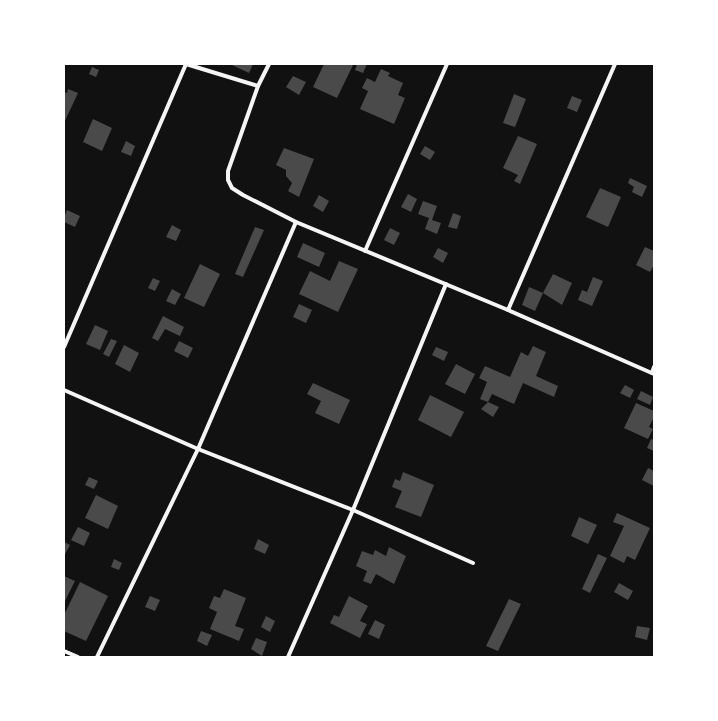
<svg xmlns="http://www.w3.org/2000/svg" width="718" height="721" font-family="'Fira Sans',sans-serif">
<rect width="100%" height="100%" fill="#111"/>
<g fill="#4a4a4a">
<path d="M230,64H253L249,73Z"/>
<path d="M324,64L353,65L337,98L313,87Z"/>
<path d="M357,64H367L363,73L355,70Z"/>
<path d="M92,67L99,70L96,77L89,74Z"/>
<path d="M381,69L390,73L388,76L403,83L398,95L405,98L394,124L360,109L368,91L362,88L367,78L375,82Z"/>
<path d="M293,76L306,82L299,95L286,87Z"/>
<path d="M68,89L78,93L64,123V92L67,93Z"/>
<path d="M514,94L526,99L515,127L503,123Z"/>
<path d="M572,96L582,100L577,112L567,108Z"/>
<path d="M93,119L112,128L102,151L83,142Z"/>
<path d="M518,136L537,144L520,184L514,181L518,175L503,168Z"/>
<path d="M126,141L135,146L131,156L121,152Z"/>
<path d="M425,146L435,152L430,160L420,154Z"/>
<path d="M284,148L314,159L299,197L288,191L292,183L286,176V170L276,165Z"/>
<path d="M630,178L647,186L642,197L632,192L634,187L628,183Z"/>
<path d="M600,188L621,197L608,227L586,217Z"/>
<path d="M408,194L417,199L411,212L401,207Z"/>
<path d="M319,195L329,201L323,212L313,206Z"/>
<path d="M423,201L437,206L432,220L441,223L437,234L425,229L429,218L418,214Z"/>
<path d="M67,210L80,216L75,227L64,222V217Z"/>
<path d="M453,213L461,216L457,229L448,227Z"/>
<path d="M172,225L181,230L176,241L166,237Z"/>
<path d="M255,227L264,230L243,277L235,274Z"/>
<path d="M390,228L400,233L394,245L384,240Z"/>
<path d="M303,243L325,253L319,267L297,257Z"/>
<path d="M645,247L654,251V265L650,272L636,265Z"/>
<path d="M438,248L448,253L443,263L433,257Z"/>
<path d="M339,261L358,269L338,312L299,294L310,271L330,281Z"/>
<path d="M200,264L220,274L204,307L184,298Z"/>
<path d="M553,274L572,283L562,305L543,293Z"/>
<path d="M593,277L603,281L592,306L578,300L582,290L587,292Z"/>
<path d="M153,278L160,281L155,291L148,288Z"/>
<path d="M529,287L543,293L535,311L522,305Z"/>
<path d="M172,289L181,294L175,305L166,301Z"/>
<path d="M299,304L312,310L306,323L293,317Z"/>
<path d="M163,316L184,327L180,336L165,329L158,341L152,338Z"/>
<path d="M95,325L108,331L100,350L86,344Z"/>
<path d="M111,339L117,341L109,357L103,354Z"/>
<path d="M179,341L193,348L188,358L174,351Z"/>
<path d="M124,345L139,353L130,372L115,364Z"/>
<path d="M533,346L546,352L536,376L558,386L554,397L523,383L514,404L492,394L488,402L480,399L487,382L479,378L485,366L510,377L521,352L528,356Z"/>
<path d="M436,347L448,352L444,361L432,355Z"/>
<path d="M456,364L475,374L465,394L445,384Z"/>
<path d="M313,383L350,400L339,424L315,413L321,401L307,394Z"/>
<path d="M625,385L634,390L630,398L620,393Z"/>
<path d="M641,391L653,397L650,405L637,399Z"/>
<path d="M430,395L464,412L451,437L418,420Z"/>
<path d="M488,402L499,407L493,417L481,409Z"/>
<path d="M636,403L654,411V417L649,427L653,429L648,439L624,428Z"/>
<path d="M651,439L654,440V451L647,448Z"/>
<path d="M648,468L654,471V486L642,480Z"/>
<path d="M403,472L434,485L421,517L395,507L402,491L392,487L395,479L400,481Z"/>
<path d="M89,477L98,481L94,489L85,485Z"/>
<path d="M96,495L118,506L108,529L85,518Z"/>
<path d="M617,513L650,528L635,560L627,556L624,563L610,556L624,526L613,522Z"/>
<path d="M579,517L597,525L588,544L571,536Z"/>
<path d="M78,527L90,533L84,546L71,540Z"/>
<path d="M258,539L269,545L265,554L254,549Z"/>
<path d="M64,542L70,545L64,556Z"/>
<path d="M389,547L406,556L394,584L376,574L371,584L363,581L367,571L356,566L362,551L373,555L375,550L386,556Z"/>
<path d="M598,554L607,558L590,593L582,589Z"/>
<path d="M114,559L122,563L119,570L111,567Z"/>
<path d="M64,576L75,581L64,603Z"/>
<path d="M80,582L108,596L86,641L64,631V615Z"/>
<path d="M619,583L633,591L628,600L614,592Z"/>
<path d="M224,589L246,598L235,626L244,629L239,641L210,629L217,612L209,608L214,596L220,598Z"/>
<path d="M150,596L160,600L155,611L145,607Z"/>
<path d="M349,596L368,606L360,621L367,624L360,638L330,623L334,615L339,617Z"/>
<path d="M509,599L521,604L498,651L486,646Z"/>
<path d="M266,616L275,621L270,632L261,627Z"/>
<path d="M375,620L385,625L379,639L368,634Z"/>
<path d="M637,626L650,628L647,640L635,637Z"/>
<path d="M201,631L212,635L207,646L197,641Z"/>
<path d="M256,638L267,642L262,656L251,649Z"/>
</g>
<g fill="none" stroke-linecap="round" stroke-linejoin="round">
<g stroke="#f5f5f5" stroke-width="4">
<path d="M186,64L258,86"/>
<path d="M269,64L258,86L228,171V180L232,188L243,195L296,222L508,310L654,374"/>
<path d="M365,251L447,64"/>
<path d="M508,310L615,64"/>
<path d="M64,347L186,64"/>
<path d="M652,373L654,367"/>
<path d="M64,390L198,449L353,510L473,563"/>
<path d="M64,651L78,657"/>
<path d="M97,657L198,449L296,222"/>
<path d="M288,657L353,510L446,284"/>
</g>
</g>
<rect width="718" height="721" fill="none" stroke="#ffffff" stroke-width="130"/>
</svg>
